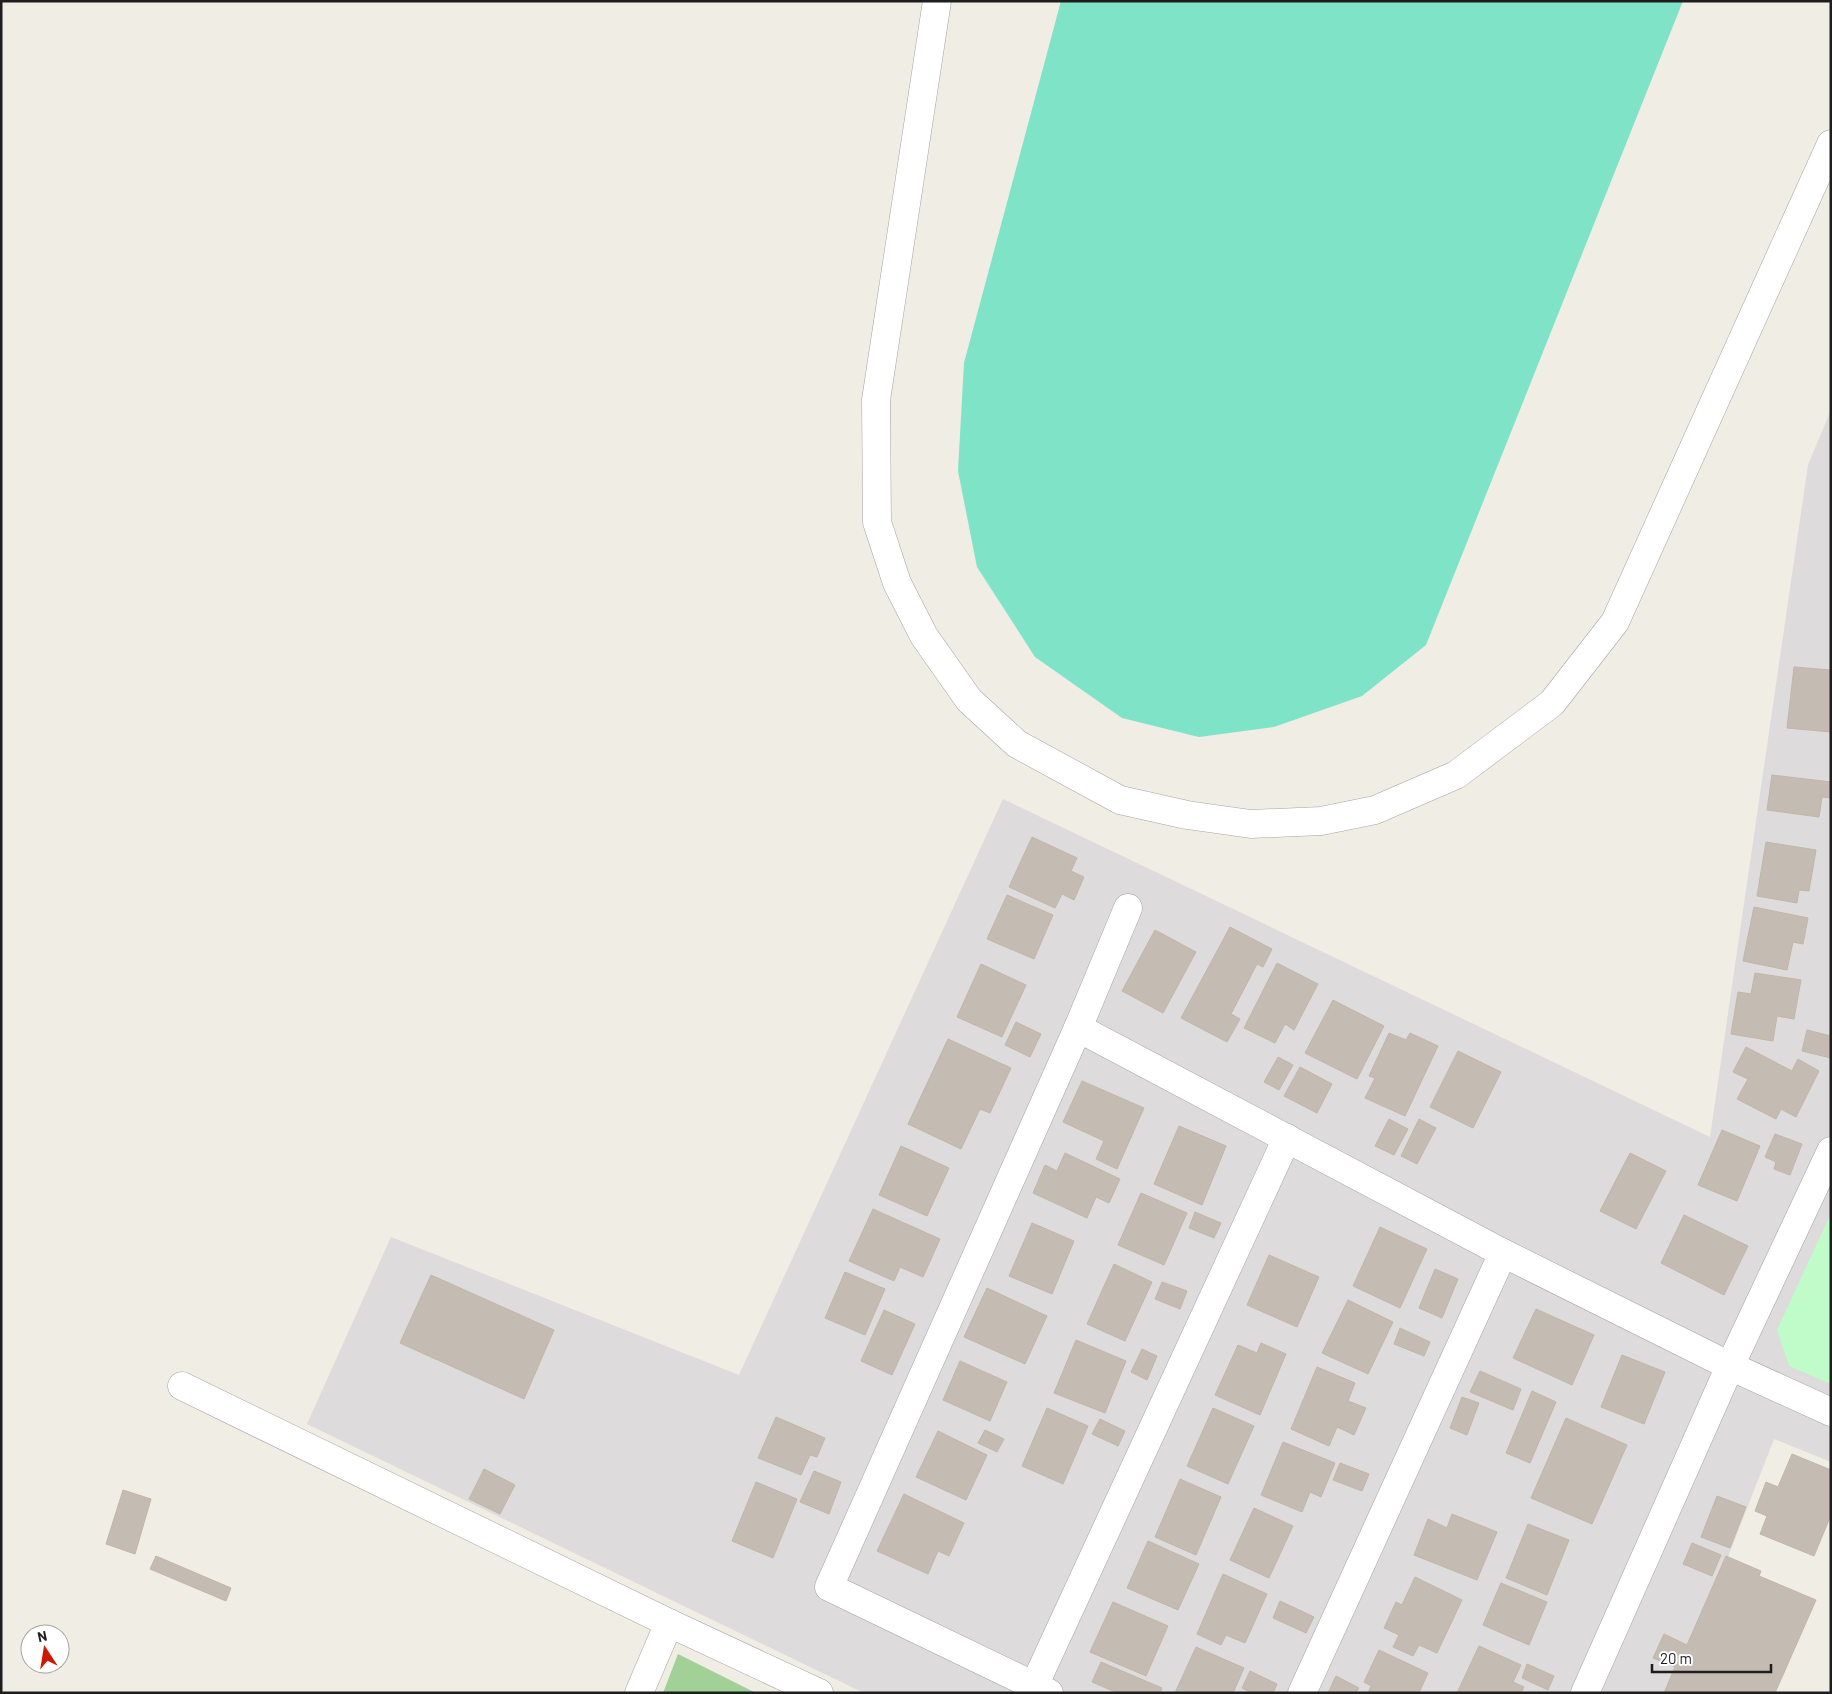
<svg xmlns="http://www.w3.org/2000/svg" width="1832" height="1694" font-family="Barlow,sans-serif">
<rect width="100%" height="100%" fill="#f0ede4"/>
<path fill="#dddbdb" d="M1831,410V1462L1774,1439L1675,1693H864L307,1424L391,1237L739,1375L1003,799L1710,1137L1808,465Z"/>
<path fill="#a1d197" d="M678,1654L756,1693H663Z"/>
<path fill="#bffcca" d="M1831,1213V1384L1789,1366L1777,1330Z"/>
<path fill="#7ee3c7" d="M1061,1H1683L1426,645L1362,696L1274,727L1199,737L1122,718L1035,657L977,567L958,471L964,363Z"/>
<g fill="#c4bcb3" stroke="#c2b5a6">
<path d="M1794,667L1831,670V732L1787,728Z"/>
<path d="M1772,775L1831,782V798L1822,797L1819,817L1767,810Z"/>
<path d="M1032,837L1077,858L1071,871L1084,877L1074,900L1062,894L1055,908L1009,887Z"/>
<path d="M1766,842L1816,850L1809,891L1799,890L1797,903L1757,896Z"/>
<path d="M1007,895L1053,915L1034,959L987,939Z"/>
<path d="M1754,907L1808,918L1803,944L1793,942L1787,970L1743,961Z"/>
<path d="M1230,927L1272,949L1263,967L1257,964L1231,1014L1240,1019L1227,1042L1181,1018Z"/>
<path d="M1155,930L1196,952L1163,1013L1122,991Z"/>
<path d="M1277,963L1318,984L1294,1030L1285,1024L1275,1043L1244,1028Z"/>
<path d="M981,964L1026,985L1002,1037L957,1017Z"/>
<path d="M1755,973L1801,980L1794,1019L1777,1016L1773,1041L1731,1034L1738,992L1751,994Z"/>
<path d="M1333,1000L1384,1026L1357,1079L1305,1053Z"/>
<path d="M1016,1022L1041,1034L1030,1057L1005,1045Z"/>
<path d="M1807,1030L1831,1036V1058L1802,1051Z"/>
<path d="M1389,1033L1406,1040L1410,1033L1438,1046L1405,1116L1365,1098L1375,1078L1369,1076Z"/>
<path d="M948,1039L1011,1068L990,1113L980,1109L961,1149L908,1124Z"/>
<path d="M1746,1047L1792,1071L1798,1059L1819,1071L1796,1117L1781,1109L1776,1119L1737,1099L1748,1079L1733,1072Z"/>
<path d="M1458,1051L1501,1072L1473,1128L1430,1107Z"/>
<path d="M1278,1057L1293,1065L1279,1090L1264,1082Z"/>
<path d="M1300,1067L1332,1084L1317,1113L1284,1096Z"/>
<path d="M1082,1081L1144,1108L1117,1169L1096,1159L1104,1141L1063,1122Z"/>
<path d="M1389,1119L1408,1129L1394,1155L1375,1146Z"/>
<path d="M1419,1119L1436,1128L1417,1164L1401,1156Z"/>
<path d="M1179,1126L1226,1146L1202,1205L1154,1184Z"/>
<path d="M1722,1130L1760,1146L1737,1201L1698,1185Z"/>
<path d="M1775,1134L1802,1144L1790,1175L1774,1169L1776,1162L1765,1157Z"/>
<path d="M901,1146L949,1168L927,1216L879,1195Z"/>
<path d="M1065,1153L1120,1179L1109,1203L1096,1197L1087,1218L1033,1193L1045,1165L1057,1171Z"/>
<path d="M1630,1153L1666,1171L1636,1229L1600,1211Z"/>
<path d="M1141,1193L1187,1213L1164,1265L1118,1245Z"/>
<path d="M873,1209L940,1239L923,1277L900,1267L894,1281L849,1261Z"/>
<path d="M1195,1212L1221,1223L1214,1238L1189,1228Z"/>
<path d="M1684,1215L1748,1246L1724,1295L1661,1263Z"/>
<path d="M1032,1223L1074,1241L1052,1294L1009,1276Z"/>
<path d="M1380,1227L1427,1249L1400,1308L1353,1286Z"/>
<path d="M1269,1255L1319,1277L1297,1327L1247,1305Z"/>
<path d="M1114,1264L1152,1282L1125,1341L1087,1324Z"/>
<path d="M1435,1269L1458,1279L1442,1318L1419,1308Z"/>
<path d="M845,1272L885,1289L865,1335L825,1318Z"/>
<path d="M431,1275L554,1330L524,1399L400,1343Z"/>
<path d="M1162,1282L1187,1291L1180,1309L1155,1299Z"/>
<path d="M987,1288L1047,1316L1025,1364L964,1337Z"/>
<path d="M1348,1300L1393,1322L1368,1374L1322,1353Z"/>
<path d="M1536,1309L1594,1335L1572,1385L1513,1358Z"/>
<path d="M884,1310L915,1324L892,1375L861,1361Z"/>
<path d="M1400,1328L1430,1342L1424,1356L1394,1344Z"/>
<path d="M1076,1340L1126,1361L1105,1413L1054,1393Z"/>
<path d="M1261,1343L1286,1354L1260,1415L1215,1395L1238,1345L1257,1353Z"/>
<path d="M1142,1349L1157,1356L1147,1380L1131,1372Z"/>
<path d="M1622,1355L1665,1372L1644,1424L1601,1407Z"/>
<path d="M960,1361L1007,1382L990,1421L943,1400Z"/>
<path d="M1317,1367L1355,1383L1348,1401L1366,1408L1354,1435L1337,1427L1329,1446L1291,1429Z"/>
<path d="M1480,1371L1521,1389L1513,1410L1470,1392Z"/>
<path d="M1532,1391L1556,1402L1530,1463L1506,1453Z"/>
<path d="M1462,1397L1479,1403L1467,1435L1450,1428Z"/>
<path d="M1047,1408L1088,1426L1063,1484L1022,1466Z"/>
<path d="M1213,1408L1254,1426L1228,1484L1187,1466Z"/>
<path d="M776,1417L825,1438L817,1457L810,1455L801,1475L758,1458Z"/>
<path d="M1566,1418L1627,1445L1592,1524L1531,1498Z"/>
<path d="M1100,1419L1125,1431L1118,1446L1092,1434Z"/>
<path d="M985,1430L1004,1439L997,1452L978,1443Z"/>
<path d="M938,1431L987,1455L966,1500L916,1477Z"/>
<path d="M1283,1442L1335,1463L1321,1497L1310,1492L1302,1512L1261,1495Z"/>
<path d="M1792,1454L1831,1470V1515L1814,1556L1760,1534L1767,1516L1755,1511L1766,1482L1778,1487Z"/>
<path d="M1340,1463L1369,1474L1362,1491L1333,1480Z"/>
<path d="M484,1469L515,1485L500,1514L469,1499Z"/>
<path d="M814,1471L841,1482L829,1514L800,1502Z"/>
<path d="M1180,1479L1221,1497L1196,1555L1155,1537Z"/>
<path d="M756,1482L797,1499L773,1558L732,1541Z"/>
<path d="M123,1490L151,1499L135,1554L106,1544Z"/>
<path d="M904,1494L964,1523L949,1556L938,1551L928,1574L877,1551Z"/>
<path d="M1717,1496L1746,1507L1730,1548L1701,1537Z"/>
<path d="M1254,1508L1293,1526L1269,1578L1230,1560Z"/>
<path d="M1452,1514L1497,1532L1477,1580L1414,1555L1428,1519L1447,1528Z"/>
<path d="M1528,1524L1569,1540L1547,1595L1506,1578Z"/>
<path d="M1148,1541L1199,1564L1178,1610L1127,1588Z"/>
<path d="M1692,1543L1721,1555L1712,1576L1683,1564Z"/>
<path d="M156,1556L231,1588L226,1601L150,1569Z"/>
<path d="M1726,1556L1761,1571L1759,1576L1816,1600L1775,1693H1664L1675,1667L1653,1658L1664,1634L1687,1645Z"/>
<path d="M1223,1574L1267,1594L1245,1643L1226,1635L1221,1645L1197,1634Z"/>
<path d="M1415,1577L1462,1600L1437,1653L1419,1645L1413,1656L1393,1647L1399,1635L1384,1628L1396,1602L1402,1605Z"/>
<path d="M1501,1583L1547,1602L1529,1645L1483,1625Z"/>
<path d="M1280,1601L1314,1617L1306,1633L1273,1618Z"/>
<path d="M1113,1602L1168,1626L1146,1676L1090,1652Z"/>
<path d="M1479,1646L1521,1665L1513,1682L1524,1687L1521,1693H1457Z"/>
<path d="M1196,1647L1244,1668L1233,1693H1175Z"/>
<path d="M1379,1650L1428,1673L1419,1693H1368L1371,1686L1364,1682Z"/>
<path d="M1101,1662L1162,1688L1160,1693H1118L1092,1682Z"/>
<path d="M1527,1664L1554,1676L1548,1690L1522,1678Z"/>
<path d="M1250,1671L1277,1684L1273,1693H1252L1242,1688Z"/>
<path d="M1336,1676L1359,1688L1356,1693H1328Z"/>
</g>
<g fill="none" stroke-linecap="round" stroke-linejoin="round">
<defs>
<g id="minor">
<path d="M937,1L876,400L877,522L897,583L924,636L969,700L1017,744L1120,800L1187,815L1251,824L1321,821L1375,810L1456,775L1552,703L1615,622L1831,144"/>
<path d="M1078,1028L1503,1253L1730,1366L1831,1412"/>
<path d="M182,1386L669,1623L819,1693"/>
<path d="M1034,1686L1287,1138"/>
<path d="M639,1693L669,1623"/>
<path d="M1049,1693L829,1587L1078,1028L1128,908"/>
<path d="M1302,1693L1503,1253"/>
<path d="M1585,1693L1730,1366L1831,1151"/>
</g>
</defs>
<use href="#minor" stroke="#a5a5a5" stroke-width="29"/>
<use href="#minor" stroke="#fff" stroke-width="28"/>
</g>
<rect width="1832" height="1694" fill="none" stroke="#1e1e1e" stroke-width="5"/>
<g transform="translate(45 1649) rotate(348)"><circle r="24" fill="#ffffff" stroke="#a5a5a5"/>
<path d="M0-4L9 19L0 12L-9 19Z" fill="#cd1700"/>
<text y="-8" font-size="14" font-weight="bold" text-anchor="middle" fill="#1e1e1e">N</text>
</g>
<path d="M1652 1664v8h119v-8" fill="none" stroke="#1e1e1e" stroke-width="2.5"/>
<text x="1660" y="1664" font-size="15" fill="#1e1e1e" stroke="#ffffff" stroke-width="4" paint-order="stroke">20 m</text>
</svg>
